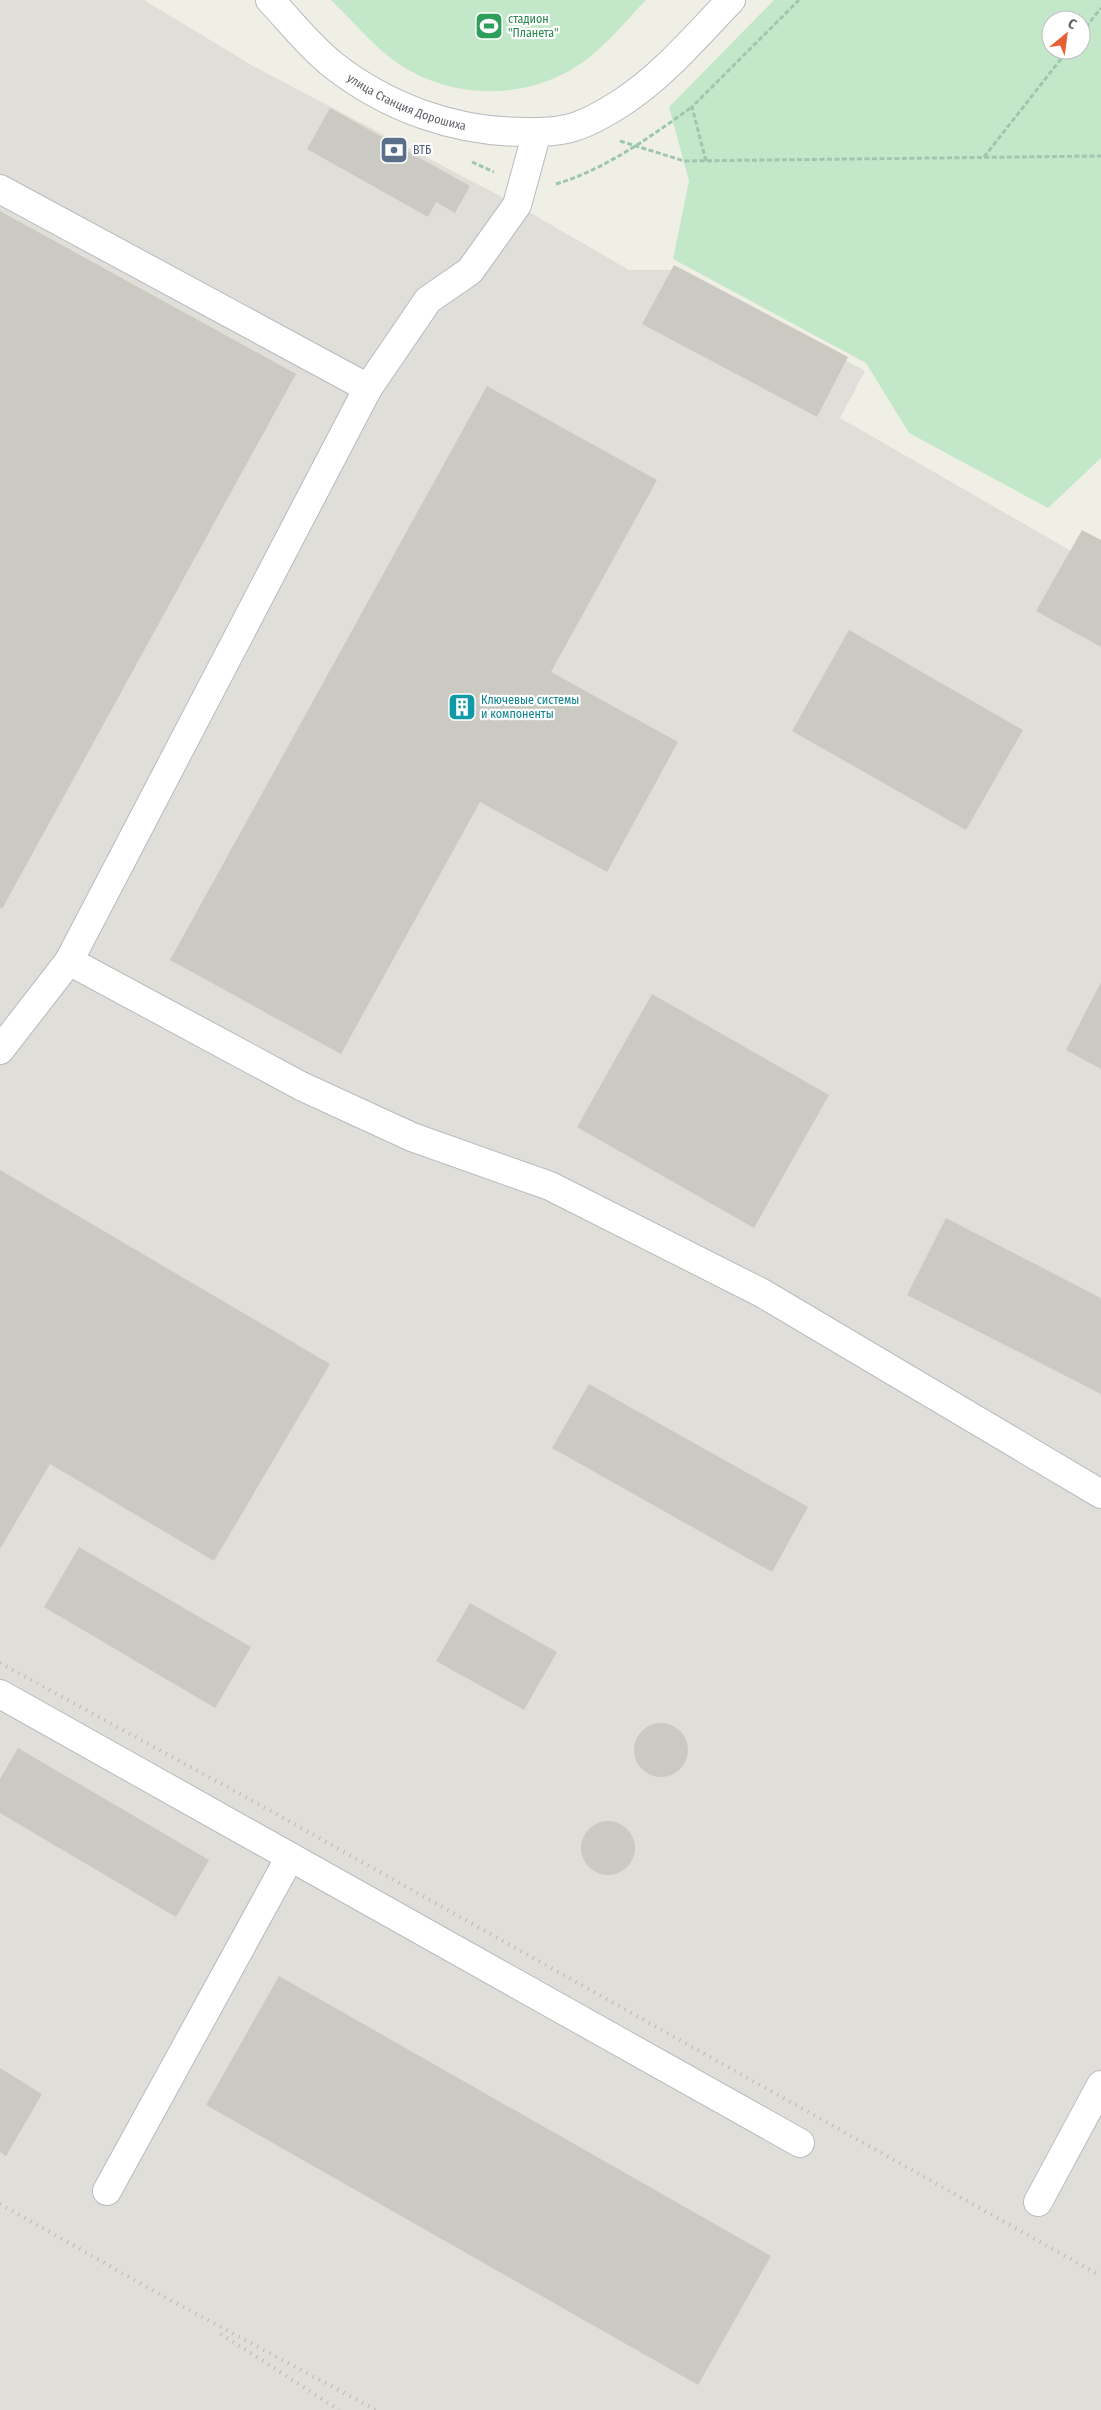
<svg xmlns="http://www.w3.org/2000/svg" width="1101" height="2410" font-family="'Fira Sans Condensed',sans-serif">
<rect width="100%" height="100%" fill="#f0efe6"/>
<path fill="#dfded8" d="M0,0H144L253,66L517,205L629,270H684L865,371L840,418L1101,568V2410H0Z"/>
<g fill="#c3e7c9" fill-rule="evenodd">
<path d="M331,0H646C623,24 602,51 574,68C517,103 440,98 388,56C368,40 350,18 331,0Z"/>
<path d="M774,0H1101V458L1048,508L909,433L866,363L673,259L689,181L669,107ZM1051,20H1081V50H1051Z"/>
</g>
<g fill="#cbcac2">
<path d="M330,108L470,186L455,213L436,202L428,217L307,149Z"/>
<path d="M0,211L296,374L2,909L0,907Z"/>
<path d="M674,265L848,357L817,417L642,324Z"/>
<path d="M487,386L657,480L551,672L678,742L607,872L480,802L341,1054L170,960Z"/>
<path d="M1082,530L1101,540V647L1036,611Z"/>
<path d="M849,630L1023,730L966,830L792,731Z"/>
<path d="M1101,982V1069L1066,1050Z"/>
<path d="M652,994L829,1095L754,1228L577,1127Z"/>
<path d="M0,1170L330,1364L214,1561L50,1464L0,1549Z"/>
<path d="M946,1218L1101,1298V1394L907,1295Z"/>
<path d="M589,1384L808,1507L772,1572L552,1448Z"/>
<path d="M79,1547L251,1647L215,1708L44,1607Z"/>
<path d="M470,1603L557,1652L524,1710L436,1661Z"/>
<circle cx="661" cy="1750" r="27"/>
<path d="M18,1748L209,1860L176,1917L0,1813V1779Z"/>
<circle cx="608" cy="1848" r="27"/>
<path d="M279,1976L771,2256L698,2385L206,2105Z"/>
<path d="M0,2068L42,2094L6,2156L0,2152Z"/>
</g>
<g fill="none" stroke-linecap="round" stroke-linejoin="round">
<defs>
<g id="minor">
<path id="s1" d="M270,0C290,21 310,47 333,65C388,108 455,132 525,132C541,132 558,132 574,127C590,122 607,112 621,103C663,76 696,36 731,0"/>
<path d="M0,189L368,388L428,300L470,271L517,205L537,132"/>
<path d="M69,961L301,1086L412,1137L550,1186L762,1293L1101,1494"/>
<path d="M0,1050L69,961L368,388"/>
<path d="M0,1694L800,2143"/>
<path d="M107,2191L290,1857"/>
<path d="M1038,2202L1101,2085"/>
</g>
</defs>
<use href="#minor" stroke="#b8bac0" stroke-width="30"/>
<g stroke="#9dc7af" stroke-width="3" stroke-dasharray="5 2.5" stroke-linecap="butt">
<path d="M1081,33L1101,8"/>
<path d="M620,141L684,161L1101,156"/>
<path d="M984,157L1068,50"/>
<path d="M706,161L692,107L799,0"/>
<path d="M472,162L494,172"/>
<path d="M556,184C606,169 650,137 692,107"/>
</g>
<use href="#minor" stroke="#fff" stroke-width="28"/>
<g stroke="#b7b7b8" stroke-width="4" stroke-dasharray="1 6" stroke-linecap="butt">
<path d="M0,1663L271,1811L1101,2276"/>
<path d="M0,2204L161,2295L376,2410"/>
<path d="M221,2334L339,2410"/>
</g>
</g>
<defs>
<symbol id="stadium-square" viewBox="-11 -11 22 22"><rect x="-9" y="-9" width="18" height="18" rx="4" fill="#2e9e5b" stroke="#fff"/><path d="M0-5a6.5 5 0 1 0 0 10a6.5 5 0 1 0 0-10ZM-3.5-1.8h7v3.6h-7Z" fill="#fff"/></symbol>
<symbol id="bank-square" viewBox="-11 -11 22 22"><rect x="-9" y="-9" width="18" height="18" rx="4" fill="#5c6f8a" stroke="#fff"/><path d="M-6-4H6V4H-6ZM0-2.3a2.3 2.3 0 1 0 0 4.6a2.3 2.3 0 1 0 0-4.6Z" fill="#fff"/></symbol>
<symbol id="building-square" viewBox="-11 -11 22 22"><rect x="-9" y="-9" width="18" height="18" rx="4" fill="#0f9aa8" stroke="#fff"/><path d="M-4-6H4V6H1V3H-1V6H-4ZM-2.5-4.3h1.7v1.8h-1.7ZM.8-4.3h1.7v1.8H.8ZM-2.5-1h1.7V.8h-1.7ZM.8-1h1.7V.8H.8Z" fill="#fff"/></symbol>
</defs>
<g fill-rule="evenodd">
<use href="#stadium-square" x="473" y="10" width="32" height="32"/>
<use href="#bank-square" x="378" y="134" width="32" height="32"/>
<use href="#building-square" x="446" y="691" width="32" height="32"/>
</g>
<g text-anchor="middle" dominant-baseline="central" stroke-width="4.5" stroke-linejoin="round" paint-order="stroke">
<g font-size="12" fill="#27864d" stroke="#fff" text-anchor="start">
<text x="508" y="19">стадион<tspan x="508" dy="14">"Планета"</tspan></text>
</g>
<g font-size="12" fill="#5e6066" stroke="#fff">
<text stroke="none"><textPath href="#s1" startOffset="174">улица Станция Дорошиха</textPath></text>
</g>
<g font-size="12" fill="#4e5e75" stroke="#fff" text-anchor="start">
<text x="413" y="150">ВТБ</text>
</g>
<g font-size="12" fill="#0d838f" stroke="#fff" text-anchor="start">
<text x="481" y="700">Ключевые системы<tspan x="481" dy="14">и компоненты</tspan></text>
</g>
</g>
<g transform="translate(1066 35) rotate(29)"><circle r="24" fill="#ffffff" stroke="#bfbfc2"/>
<path d="M0-4L9 19L0 12L-9 19Z" fill="#e75f35"/>
<text y="-8" font-size="14" font-weight="bold" text-anchor="middle" fill="#5e6066">С</text>
</g>
</svg>
